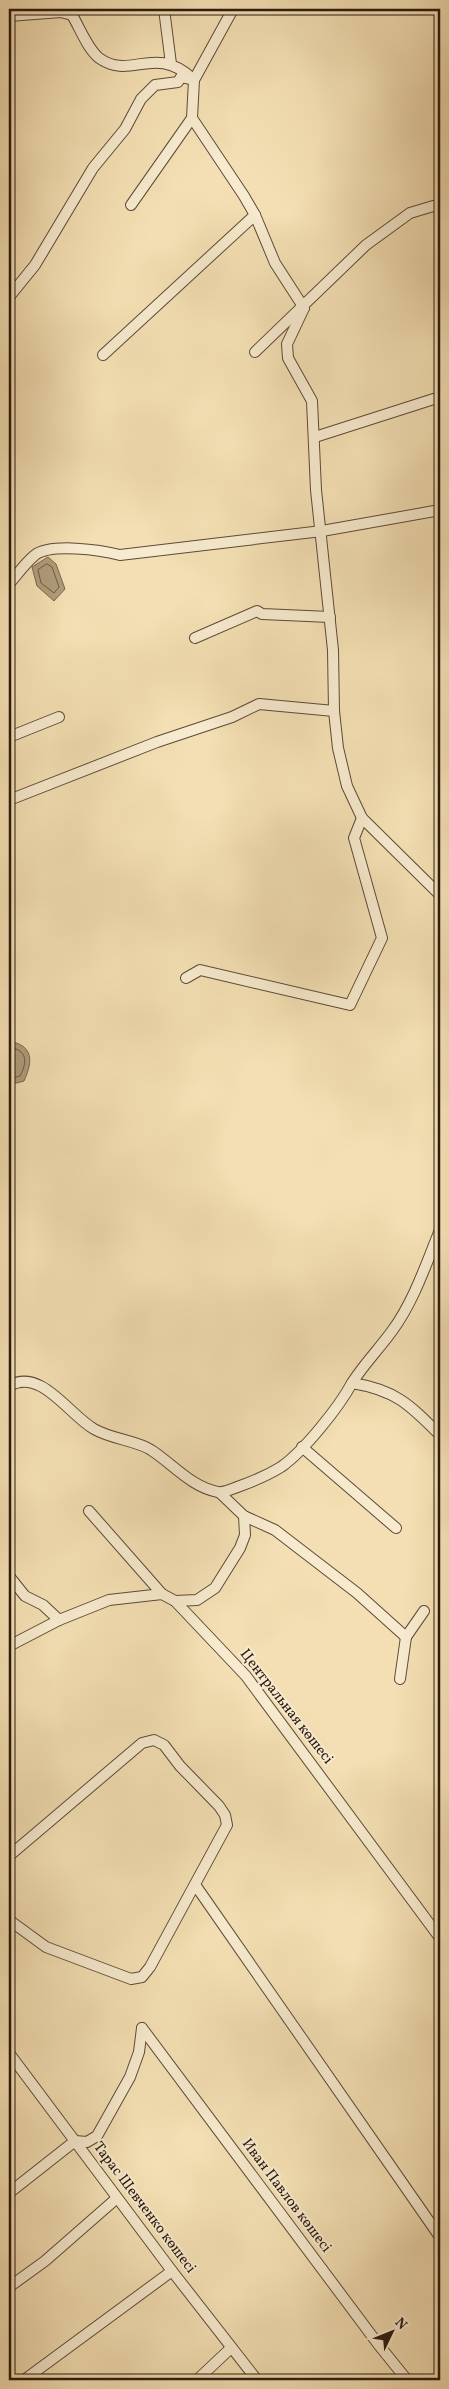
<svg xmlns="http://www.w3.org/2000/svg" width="449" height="2389" font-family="Vollkorn,serif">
<rect width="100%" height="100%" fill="#f3dfb3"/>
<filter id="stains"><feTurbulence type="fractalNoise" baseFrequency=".004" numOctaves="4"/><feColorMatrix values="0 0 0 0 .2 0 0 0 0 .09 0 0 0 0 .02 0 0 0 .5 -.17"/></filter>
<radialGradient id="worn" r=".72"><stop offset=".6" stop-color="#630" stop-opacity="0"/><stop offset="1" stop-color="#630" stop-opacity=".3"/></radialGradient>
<g fill="#af9c7b" stroke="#7a6850">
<path d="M48,557L56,564L65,589L54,601L37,586L32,567Z"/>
<path d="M9,1041C34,1046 33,1061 24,1081L9,1085Z"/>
</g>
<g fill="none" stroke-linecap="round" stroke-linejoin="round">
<g stroke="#6c5a45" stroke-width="1">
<path d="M47,564L52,567L59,587L54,593L41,583L38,570Z"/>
<path d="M9,1047C27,1050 28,1061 20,1076L9,1079"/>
</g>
<defs>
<g id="street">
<path d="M164,9L171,64"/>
<path d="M233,9L194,80L192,118L244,196L255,215L275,263L304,308"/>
<path d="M9,16L61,12L72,15C80,28 87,48 99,58C131,81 154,43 193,79"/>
<path d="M131,205L192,118"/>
<path d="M9,297L35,265L93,168L125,129L141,99L155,85L178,82L181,77L194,80"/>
<path d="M304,308L287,344L288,358L312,401L316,490L333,650L334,711L338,748L347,786L362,818L440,895"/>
<path d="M255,352L366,245L410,213L440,204"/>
<path d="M103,355L255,215"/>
<path d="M315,437L440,397"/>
<path d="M9,584C17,575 25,563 35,555C51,543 101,550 120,555L322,531L440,510"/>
<path d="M195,638L257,611L262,614L330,617"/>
<path d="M9,737L59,717"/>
<path d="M9,800L157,742L232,717L259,704L334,711"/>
<path d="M186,978L200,970L350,1005L382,938L354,838L362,818"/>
<path d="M352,1383C364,1364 379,1349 392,1331C414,1301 426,1264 440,1230"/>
<path d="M9,1386C41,1367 69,1415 94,1429C111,1439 138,1441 151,1450C173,1464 191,1487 218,1492C224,1493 234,1488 240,1486C254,1481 268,1475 281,1467C304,1451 339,1407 352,1383C396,1390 410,1405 440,1435"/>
<path d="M302,1447L396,1528"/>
<path d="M220,1493L244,1516L275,1530L357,1593L406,1637L424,1611"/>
<path d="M89,1511L162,1594L175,1601L246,1676L440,1938"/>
<path d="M9,1576L25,1596L43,1605L59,1620"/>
<path d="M175,1601L197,1600L215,1588L240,1548L245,1535L244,1516"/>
<path d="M9,1646L59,1620L109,1600L162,1594"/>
<path d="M400,1679L406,1637"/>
<path d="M9,1856L142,1743L154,1740L164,1745L180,1766L219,1806L225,1815L227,1825L150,1967L142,1977L131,1979L46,1947L9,1920"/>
<path d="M196,1886L440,2237"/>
<path d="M142,2028L378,2344L407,2380"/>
<path d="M9,2053L172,2271L257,2380"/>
<path d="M9,2193L75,2141L87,2142L97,2136L130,2077L139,2052L142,2028"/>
<path d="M9,2287L45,2261L117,2198"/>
<path d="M24,2380L172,2271"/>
<path d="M197,2380L231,2348"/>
</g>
</defs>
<use href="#street" stroke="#5c4a38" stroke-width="12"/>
<use href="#street" stroke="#f7eace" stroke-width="10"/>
</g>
<g text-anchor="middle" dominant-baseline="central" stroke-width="4" stroke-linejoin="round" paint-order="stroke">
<g font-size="15" fill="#2a190f" stroke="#f7eace">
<text transform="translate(286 1707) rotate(52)">Центральная көшесі</text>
<text transform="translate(286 2196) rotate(53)">Иван Павлов көшесі</text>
<text transform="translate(144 2208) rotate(53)">Тарас Шевченко көшесі</text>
</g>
</g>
<rect width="449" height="2389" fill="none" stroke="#f3dfb3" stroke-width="30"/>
<rect x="10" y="10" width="429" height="2369" fill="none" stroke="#2a190f" stroke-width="2.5"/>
<rect x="15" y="15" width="419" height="2359" fill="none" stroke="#2a190f"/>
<g transform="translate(392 2332) rotate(47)" stroke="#f7eace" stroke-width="4" paint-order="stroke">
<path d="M0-4L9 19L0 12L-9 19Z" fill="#2a190f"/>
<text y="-8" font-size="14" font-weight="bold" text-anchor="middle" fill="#2a190f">N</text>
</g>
<rect width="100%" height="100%" filter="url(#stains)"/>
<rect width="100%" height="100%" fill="url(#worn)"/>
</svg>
